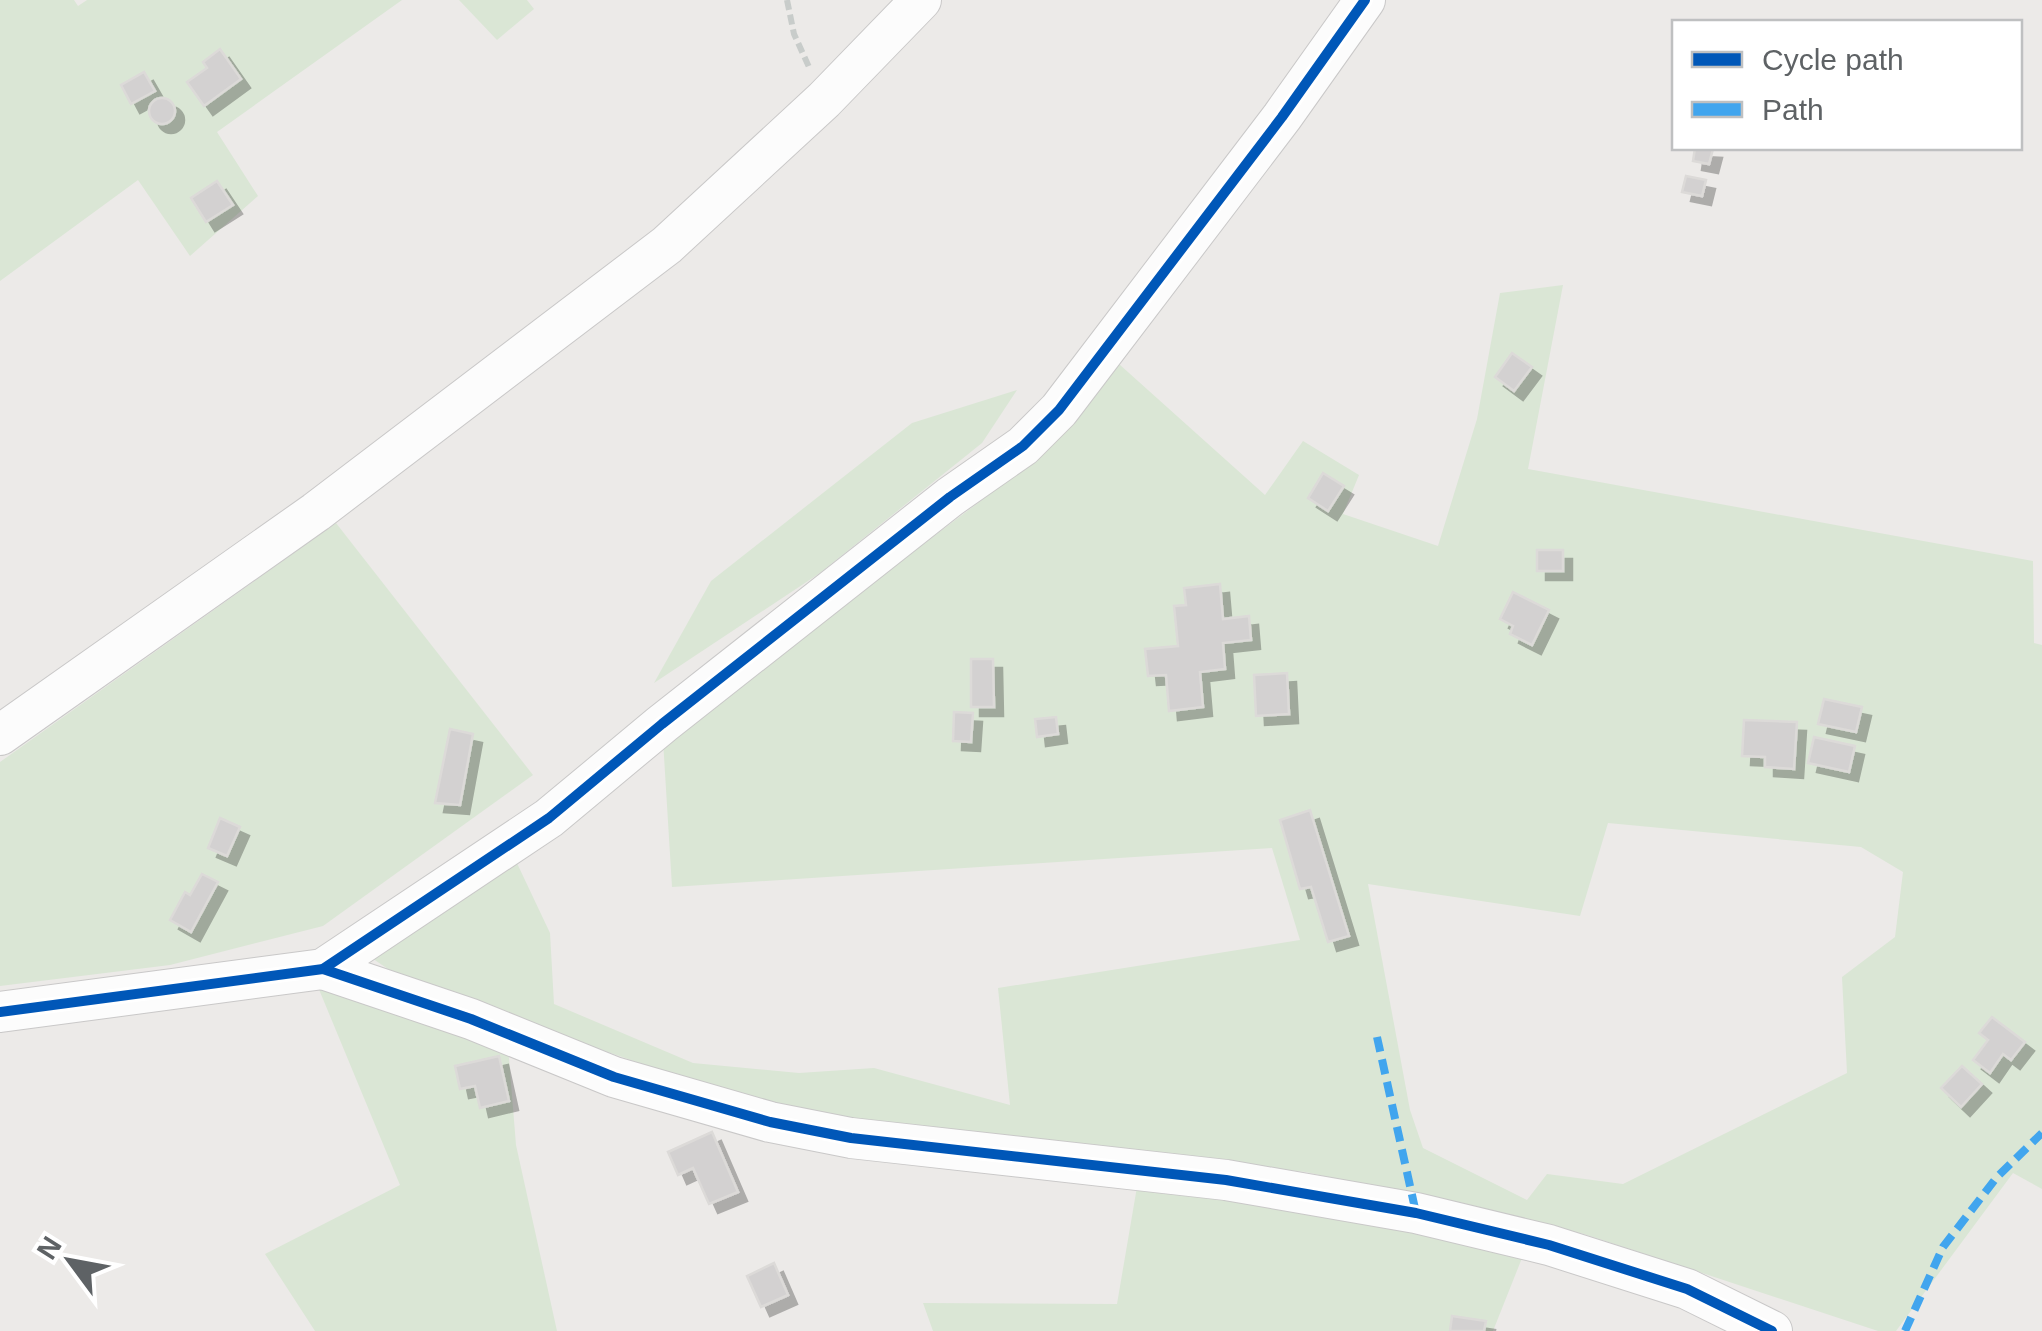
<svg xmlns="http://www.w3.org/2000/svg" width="2042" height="1331" font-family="Helvetica,sans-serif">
<defs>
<filter id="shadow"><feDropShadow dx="9" dy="9" stdDeviation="0" flood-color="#0004"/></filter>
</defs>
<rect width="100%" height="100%" fill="#eceae8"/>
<g fill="#dae6d5" fill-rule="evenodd">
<path d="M0,0H74L78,6L87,0H402L217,132L258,196L190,256L138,180L0,281Z"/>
<path d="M459,0H527L534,9L497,40Z"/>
<path d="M1563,285L1528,469L2033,561L2034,643L2042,645V1189L2013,1173L1896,1331H1878L1584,1234L1306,1172L923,1135L737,1097L407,982L366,954L515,859L550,933L554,1004L693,1063L799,1073L874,1068L1010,1105L998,988L1300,940L1272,848L672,887L663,740L1047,451L1119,364L1265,495L1303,441L1359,475L1343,514L1438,546L1477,419L1500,293ZM1608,823L1861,847L1903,872L1895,937L1842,977L1847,1073L1623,1184L1547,1174L1527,1200L1423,1148L1410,1110L1368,884L1580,916Z"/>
<path d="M1017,390L982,443L820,573L654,683L711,581L912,423Z"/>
<path d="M336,523L533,775L323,926L170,965L0,986V762Z"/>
<path d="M318,987L508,1046L516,1145L557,1331H315L265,1254L400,1185Z"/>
<path d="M1138,1181L1524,1253L1493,1331H933L923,1303L1117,1304Z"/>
</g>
<g fill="#d3d1d1" stroke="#dcdad8" stroke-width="2.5" filter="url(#shadow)">
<path d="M220,49L241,79L204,106L187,82L207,68L203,62Z"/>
<path d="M144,72L155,91L131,104L121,85Z"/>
<circle cx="162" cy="111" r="13"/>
<path d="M1695,148L1713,149L1709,164L1693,161Z"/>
<path d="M1686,176L1706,180L1702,196L1682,192Z"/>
<path d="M217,181L233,205L206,222L191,198Z"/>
<path d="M1512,353L1532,367L1514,391L1495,377Z"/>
<path d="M1323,473L1344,486L1328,511L1308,498Z"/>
<rect x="1537" y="550" width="26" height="21"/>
<path d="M1220,584L1223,619L1249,616L1251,640L1223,643L1225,669L1200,672L1203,707L1169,711L1166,675L1148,676L1145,649L1178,646L1174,606L1186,605L1184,588Z"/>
<path d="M1513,592L1549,610L1532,645L1510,634L1513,626L1500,619Z"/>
<path d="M971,659H993L994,707H971Z"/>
<path d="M1287,673L1289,714L1256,716L1254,675Z"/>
<path d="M1824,699L1862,707L1856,732L1818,724Z"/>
<path d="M954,712L973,713L971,742L953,741Z"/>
<path d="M1056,717L1058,734L1037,737L1035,719Z"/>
<path d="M1744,720L1797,722L1794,769L1765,767V757L1742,756Z"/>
<path d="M450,729L473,734L460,805L435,803Z"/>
<path d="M1814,737L1855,746L1849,772L1808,763Z"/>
<path d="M1310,810L1349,936L1328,942L1311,887L1300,889L1280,820Z"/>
<path d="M220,818L240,827L227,856L208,848Z"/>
<path d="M202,874L218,882L191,932L170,920L185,892L190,895Z"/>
<path d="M1992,1017L2025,1042L2011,1060L2003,1054L1990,1073L1973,1060L1988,1040L1979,1033Z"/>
<path d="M499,1056L509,1101L480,1108L475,1086L460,1089L455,1066Z"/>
<path d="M1962,1066L1982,1084L1961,1107L1941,1088Z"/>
<path d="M712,1132L738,1192L709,1204L693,1168L678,1175L668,1152Z"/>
<path d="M774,1263L788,1295L761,1307L747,1276Z"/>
<path d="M1452,1316L1486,1321L1484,1331H1450Z"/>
</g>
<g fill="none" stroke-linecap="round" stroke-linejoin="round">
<defs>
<g id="minor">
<path d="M0,735L316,512L667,245L824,100L921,0"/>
<path d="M323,969L471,1019L614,1077L770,1122L851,1138L1226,1180L1416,1213L1549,1245L1687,1289L1772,1331"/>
<path d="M0,1012L323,969L549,818L662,724L950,497L1023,446L1059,410L1282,117L1365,0"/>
</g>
</defs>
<use href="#minor" stroke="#c9c8c8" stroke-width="42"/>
<path stroke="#c8ccca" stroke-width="6" stroke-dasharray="10 5" stroke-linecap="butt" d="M787,0L794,34L809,67"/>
<use href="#minor" stroke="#fcfcfc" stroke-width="40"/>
<g stroke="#41a5ee" stroke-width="8" stroke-dasharray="15 8" stroke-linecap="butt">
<path d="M1377,1037L1416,1213"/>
<path d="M1905,1331L1943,1247L1997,1177L2042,1133"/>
</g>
<defs>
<g id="cycleway">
<path d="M323,969L471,1019L614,1077L770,1122L851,1138L1226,1180L1416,1213L1549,1245L1687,1289L1772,1331"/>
<path d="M0,1012L323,969L549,818L662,724L950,497L1023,446L1059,410L1282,117L1365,0"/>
</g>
</defs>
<use href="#cycleway" stroke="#fff" stroke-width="16"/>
<use href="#cycleway" stroke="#0057b8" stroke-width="10"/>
</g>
<rect x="1672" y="20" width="350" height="130" fill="#ffffff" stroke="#bfc0c1" stroke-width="2.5"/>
<rect x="1692" y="52" width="50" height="15" fill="#0057b8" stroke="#bfc0c1" stroke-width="2.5"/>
<text x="1762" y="70" font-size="30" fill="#5e6265">Cycle path</text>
<rect x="1692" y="102" width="50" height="15" fill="#41a5ee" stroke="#bfc0c1" stroke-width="2.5"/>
<text x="1762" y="120" font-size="30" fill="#5e6265">Path</text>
<g transform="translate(70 1261) rotate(302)" stroke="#ffffff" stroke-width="8" paint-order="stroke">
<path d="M0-8L18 38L0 25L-18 38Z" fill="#5e6265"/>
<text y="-15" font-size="28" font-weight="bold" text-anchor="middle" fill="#5e6265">N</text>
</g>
</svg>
